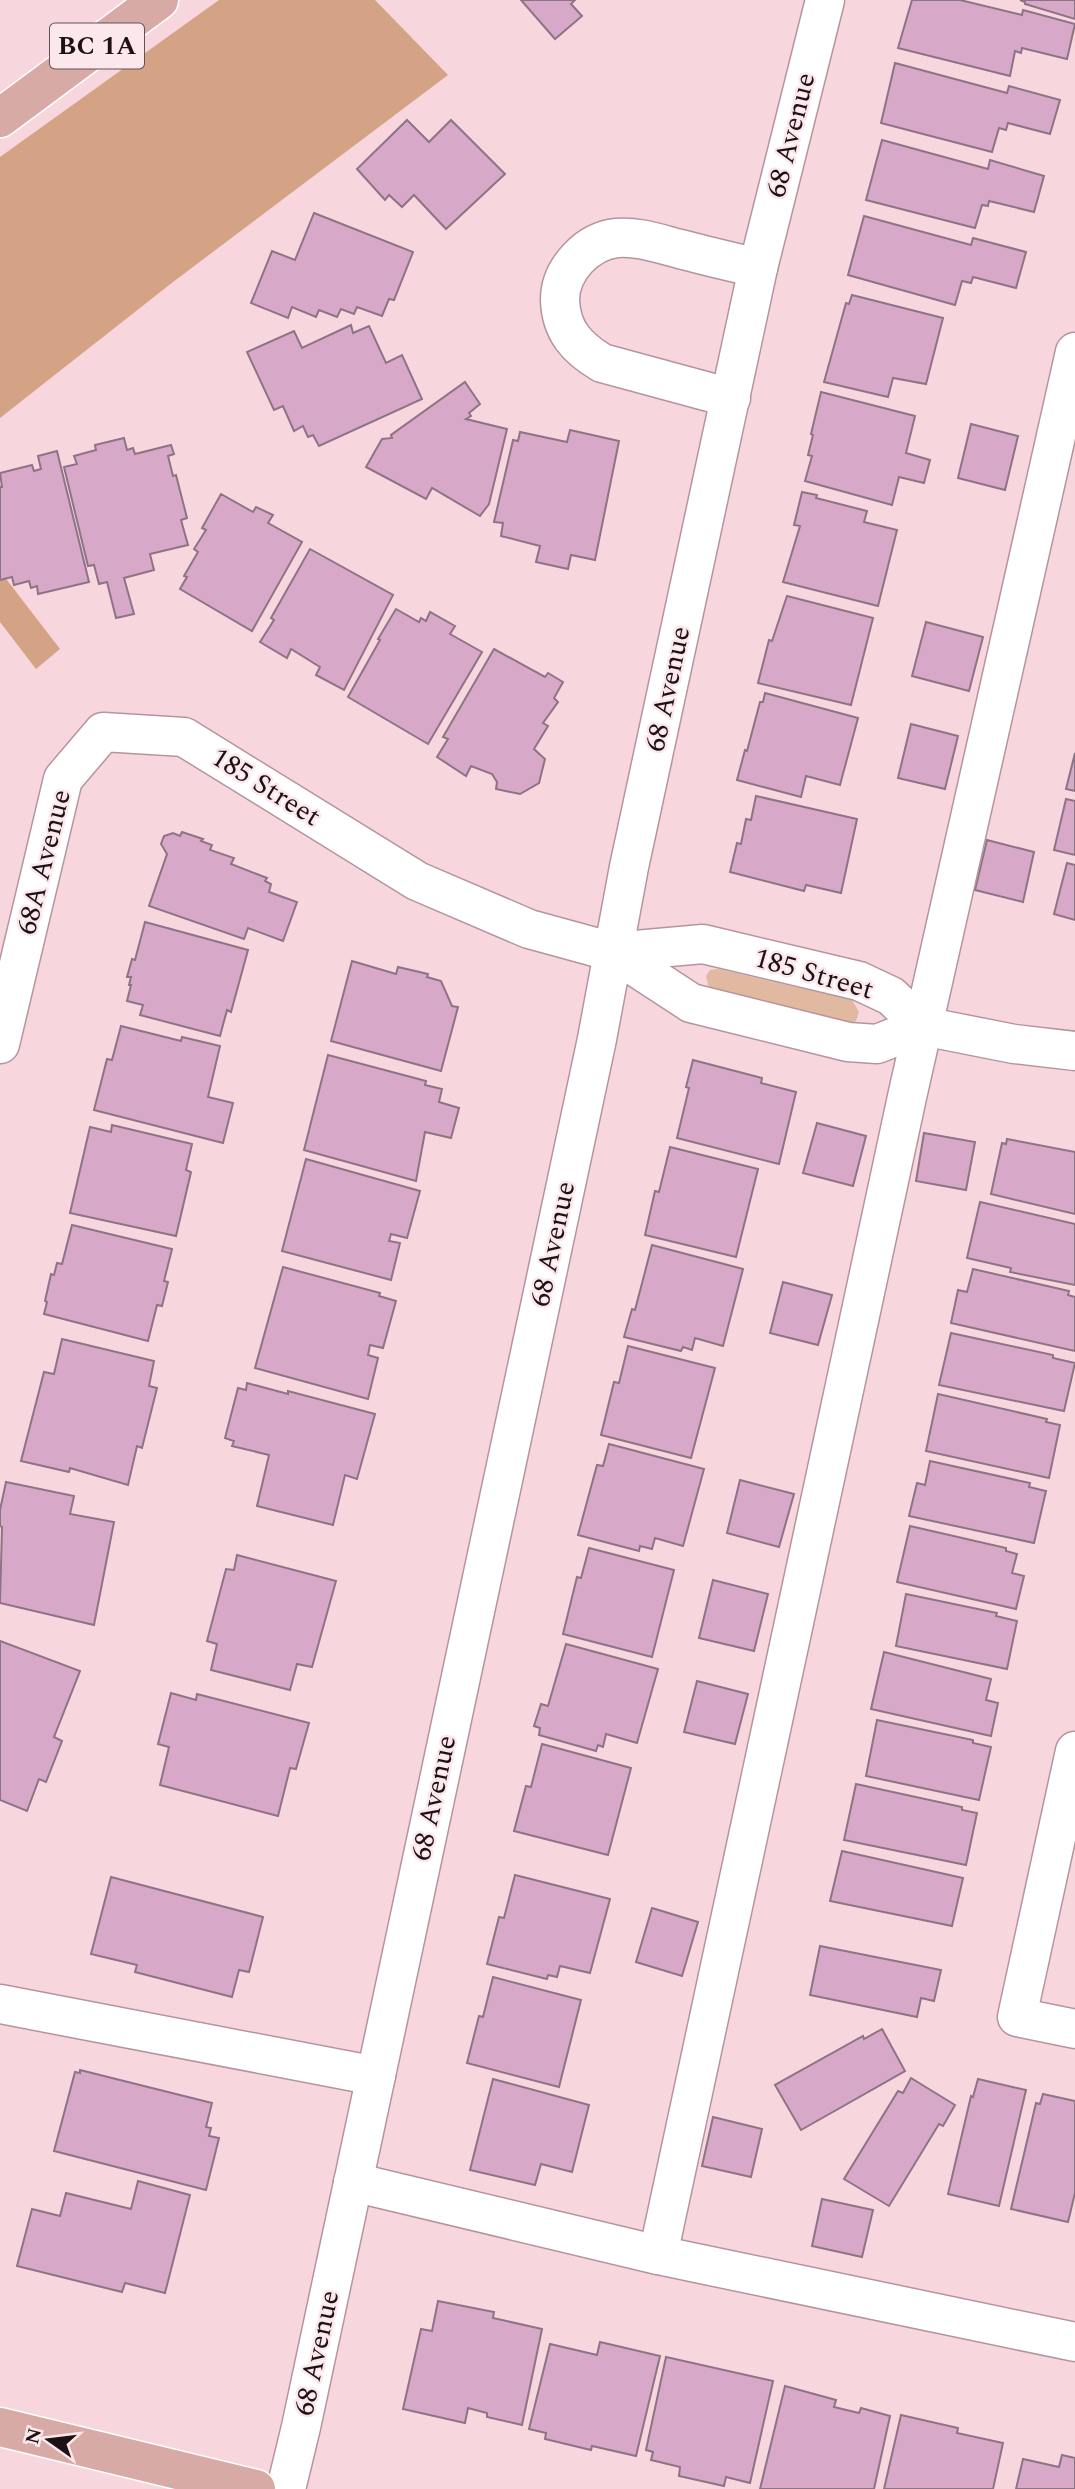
<svg xmlns="http://www.w3.org/2000/svg" width="1075" height="2489" font-family="Spectral,serif">
<rect width="100%" height="100%" fill="#f8d6de"/>
<path fill="#e1b8a0" d="M718,969L852,1000L859,1012L856,1021L849,1024L714,990L708,985L706,976L710,970Z"/>
<g fill="#d4a386">
<path d="M219,0H375L448,75L173,282L0,418V157Z"/>
<path d="M0,571L60,649L36,669L0,622Z"/>
</g>
<g fill="#d8a8c9" stroke="#8d7485" stroke-width="2">
<path d="M521,0H575L571,4L582,16L555,39Z"/>
<path d="M912,0H960L1022,15L1023,10L1075,24L1067,59L1022,48L1021,53L1015,51L1010,76L898,48Z"/>
<path d="M1020,0H1075V19L1025,4V2Z"/>
<path d="M895,63L1007,93L1009,86L1060,100L1050,134L1008,123L1006,130L999,128L992,152L881,123Z"/>
<path d="M407,120L429,142L451,120L505,174L446,229L414,195L402,207L389,195L385,200L357,169Z"/>
<path d="M882,140L988,169L990,160L1044,176L1034,212L989,201L988,206L982,205L975,228L866,200Z"/>
<path d="M314,213L413,252L394,300L389,299L382,316L357,307L354,314L341,309L337,317L319,310L316,317L292,307L288,318L251,303L272,251L295,260Z"/>
<path d="M864,216L971,245L973,238L1026,252L1016,288L973,277L971,283L962,281L955,305L848,275Z"/>
<path d="M852,295L943,318L926,384L893,378L888,397L824,382L846,303L849,304Z"/>
<path d="M351,325L353,333L369,326L386,363L402,355L422,399L319,446L313,435L308,437L303,426L294,431L283,406L274,410L247,352L294,331L302,348Z"/>
<path d="M465,382L480,404L469,413L471,416L466,419L507,429L489,504L480,516L432,488L426,499L366,467L382,439L392,438L391,435Z"/>
<path d="M821,392L915,416L906,453L930,460L924,483L899,477L892,505L805,481L812,456L808,455L813,435L811,434Z"/>
<path d="M971,424L1018,436L1005,490L958,478Z"/>
<path d="M570,430L619,441L595,560L571,555L568,569L536,562L540,546L501,536L503,523L494,522L513,440L518,441L520,432L567,442Z"/>
<path d="M124,438L127,450L133,448L135,454L171,445L174,454L168,456L173,476L176,475L187,518L181,520L188,545L150,554L154,570L124,578L134,614L116,618L107,582L99,584L94,565L88,566L64,467L77,464L74,456L96,450L95,445Z"/>
<path d="M57,451L89,582L38,594L37,586L31,588L29,581L14,585L12,577L0,580V487H2L0,473L32,465L34,471L41,469L38,456Z"/>
<path d="M802,492L817,495L816,498L867,511L864,522L897,530L878,606L783,582L800,526L794,525Z"/>
<path d="M221,494L253,512L256,507L273,515L268,523L302,542L252,631L180,589L187,577L184,576L198,552L194,549L206,530L202,528Z"/>
<path d="M310,549L393,595L344,690L316,675L320,667L291,649L287,658L260,642L274,620L271,618Z"/>
<path d="M787,596L873,618L851,705L758,683L769,640L772,641Z"/>
<path d="M396,609L419,622L421,618L426,621L430,612L455,626L450,634L482,652L428,744L348,697L380,640L378,639Z"/>
<path d="M926,622L983,637L969,691L912,676Z"/>
<path d="M494,649L545,677L548,673L563,682L554,698L558,702L543,723L548,726L534,749L545,759L539,783L520,794L496,789L497,782L492,774L471,766L466,776L437,757L448,739L443,737Z"/>
<path d="M765,693L858,718L840,785L806,776L801,797L737,780L745,750L747,751L760,702H763Z"/>
<path d="M911,724L958,736L945,789L898,778Z"/>
<path d="M1075,753V791L1066,789Z"/>
<path d="M756,796L857,819L841,893L806,885L804,891L730,872L737,843L741,844L746,819L751,820Z"/>
<path d="M1066,799L1075,801V855L1054,850Z"/>
<path d="M182,832L203,839L201,841L212,845L210,850L234,858L231,864L267,878L265,881L271,884L269,892L297,902L283,941L248,928L244,939L149,906L167,854L161,844L164,836L173,833L180,836Z"/>
<path d="M987,840L1034,852L1023,902L975,890Z"/>
<path d="M1067,863L1075,865V920L1054,914Z"/>
<path d="M145,922L248,950L231,1012L227,1010L220,1036L140,1015L143,1005L127,1001L131,985H129L131,977H127L132,959L135,960Z"/>
<path d="M352,961L396,974L398,967L428,974L427,977L441,981L452,1006L458,1007L441,1071L331,1041Z"/>
<path d="M121,1026L181,1041L182,1037L220,1046L208,1097L233,1103L223,1143L94,1110L107,1059L112,1060Z"/>
<path d="M328,1055L426,1081L425,1085L442,1089L439,1102L459,1108L451,1138L425,1132L416,1181L304,1150Z"/>
<path d="M693,1060L762,1078L761,1083L796,1092L779,1164L677,1138L689,1088L686,1087Z"/>
<path d="M817,1123L866,1136L853,1186L803,1173Z"/>
<path d="M112,1125L192,1144L186,1170L191,1172L176,1236L70,1213L90,1127L111,1132Z"/>
<path d="M924,1133L975,1142L966,1190L916,1181Z"/>
<path d="M1007,1139L1075,1152V1214L991,1194L1002,1143L1006,1144Z"/>
<path d="M670,1147L758,1169L736,1257L645,1235L655,1191L659,1192Z"/>
<path d="M306,1159L420,1191L407,1238L391,1234L389,1241L400,1243L391,1280L282,1251Z"/>
<path d="M980,1202L1075,1224V1285L1010,1272L1011,1268L967,1258Z"/>
<path d="M72,1225L172,1249L164,1281L168,1282L162,1306L157,1305L148,1341L44,1314L47,1302L45,1301L51,1274L54,1275L57,1263L62,1264Z"/>
<path d="M652,1245L743,1269L723,1346L695,1338L692,1350L683,1347L681,1351L624,1337L632,1309L635,1310Z"/>
<path d="M283,1267L380,1293L379,1296L396,1301L383,1348L370,1345L368,1355L378,1358L368,1399L255,1368Z"/>
<path d="M973,1269L1069,1291L1068,1295L1075,1297V1351L951,1323L958,1290L967,1292Z"/>
<path d="M783,1282L832,1295L818,1345L770,1333Z"/>
<path d="M951,1333L1053,1355V1358L1075,1363L1064,1411L939,1385Z"/>
<path d="M62,1339L154,1361L149,1386L157,1388L142,1448L137,1446L128,1485L70,1468L69,1472L21,1461L44,1372L54,1374Z"/>
<path d="M628,1346L715,1368L691,1458L601,1435L614,1382L619,1383Z"/>
<path d="M247,1383L288,1394V1391L375,1414L357,1479L345,1475L333,1525L257,1506L269,1455L232,1446L234,1441L225,1438L238,1388L246,1390Z"/>
<path d="M938,1394L1047,1419L1046,1422L1060,1425L1049,1478L926,1451Z"/>
<path d="M609,1444L704,1469L683,1546L655,1538L652,1549L640,1546L639,1551L578,1535L597,1465L603,1466Z"/>
<path d="M930,1461L1030,1483L1029,1487L1046,1491L1034,1543L909,1516L917,1483L925,1485Z"/>
<path d="M740,1480L794,1494L779,1547L727,1533Z"/>
<path d="M6,1482L74,1496L70,1514L114,1522L94,1625L0,1603L2,1527L0,1526V1510Z"/>
<path d="M910,1526L1006,1548V1551L1017,1554L1012,1573L1024,1576L1016,1609L897,1582Z"/>
<path d="M589,1548L674,1570L652,1657L563,1634L577,1577L581,1578Z"/>
<path d="M237,1555L336,1581L312,1667L297,1664L290,1690L211,1670L217,1644L207,1641L226,1569L234,1570Z"/>
<path d="M713,1580L768,1594L754,1651L699,1638Z"/>
<path d="M906,1594L997,1613L996,1616L1017,1621L1007,1669L896,1646Z"/>
<path d="M0,1641L80,1671L54,1737L62,1741L46,1782L39,1779L27,1811L0,1800Z"/>
<path d="M566,1644L658,1669L637,1743L606,1734L603,1747L598,1745L596,1751L539,1735L540,1728L534,1726L541,1704L548,1706Z"/>
<path d="M884,1652L991,1679L986,1700L998,1703L991,1736L871,1709Z"/>
<path d="M697,1681L748,1694L735,1744L684,1732Z"/>
<path d="M171,1693L196,1700L197,1694L309,1723L296,1769L290,1768L278,1816L160,1785L169,1747L158,1744Z"/>
<path d="M877,1720L973,1740V1743L991,1747L979,1800L866,1776Z"/>
<path d="M542,1744L631,1768L608,1855L514,1831L526,1786L531,1787Z"/>
<path d="M856,1784L962,1807V1810L977,1813L966,1865L844,1840Z"/>
<path d="M842,1851L963,1878L952,1926L830,1901Z"/>
<path d="M515,1875L610,1899L590,1973L560,1966L557,1977L548,1975L547,1979L487,1964L499,1917L504,1918Z"/>
<path d="M111,1877L263,1917L249,1972L239,1970L232,1997L135,1972L137,1965L91,1954Z"/>
<path d="M652,1908L698,1922L682,1976L636,1962Z"/>
<path d="M820,1946L941,1970L934,2001L921,1998L917,2017L810,1995Z"/>
<path d="M493,1977L581,2000L559,2087L467,2063L479,2016L483,2017Z"/>
<path d="M882,2029L905,2071L801,2130L775,2085L863,2036L864,2039Z"/>
<path d="M80,2070L212,2103L206,2127L211,2128L209,2136L219,2138L206,2190L54,2151L75,2072L80,2073Z"/>
<path d="M911,2078L955,2105L943,2126L939,2124L889,2206L844,2179L898,2091L903,2093Z"/>
<path d="M493,2079L589,2105L572,2172L541,2164L535,2185L470,2170Z"/>
<path d="M978,2079L1026,2090L999,2206L948,2194L971,2096L973,2097Z"/>
<path d="M1043,2094L1075,2101V2193L1068,2222L1011,2209L1036,2103L1040,2104Z"/>
<path d="M713,2117L762,2129L751,2177L702,2166Z"/>
<path d="M138,2181L190,2195L165,2293L125,2283L122,2292L17,2266L32,2209L60,2216L66,2193L131,2209Z"/>
<path d="M822,2199L873,2210L862,2257L812,2246Z"/>
<path d="M438,2301L494,2312L493,2318L542,2329L522,2425L487,2417V2413L468,2408L465,2423L403,2409L421,2329L432,2331Z"/>
<path d="M600,2342L660,2356L636,2456L592,2446L591,2450L545,2439L546,2433L529,2429L550,2344L597,2355Z"/>
<path d="M666,2357L773,2381L750,2483L726,2477L724,2486L679,2476L680,2467L651,2460L653,2452L646,2450Z"/>
<path d="M785,2386L836,2400L834,2407L859,2413L861,2408L890,2416L874,2489H760Z"/>
<path d="M901,2415L958,2428L957,2433L1003,2443L993,2489H884Z"/>
<path d="M1062,2455L1075,2458V2489H1016L1023,2459L1059,2467Z"/>
</g>
<g fill="none" stroke-linecap="round" stroke-linejoin="round">
<defs>
<g id="minor">
<path d="M731,398L602,363C577,348 561,331 560,300C560,270 587,241 617,238C638,236 660,244 680,249C706,256 732,262 758,268"/>
<path d="M613,952L703,944L859,981L891,996L923,1026"/>
<path d="M923,1026L1014,1044L1075,1051"/>
<path d="M0,1044L63,779L103,732L184,737L417,881L529,929L613,952L691,1003L848,1042L877,1044L923,1026"/>
<path d="M1075,1751L1017,2017L1075,2029"/>
<path d="M0,2004L376,2076"/>
<path d="M353,2182L658,2255L1075,2342"/>
<path d="M658,2255L907,1097L1075,352"/>
<path d="M286,2489L301,2427L597,1039L629,867L758,268L825,0"/>
</g>
<g id="major">
<path d="M0,118L159,0"/>
<path d="M0,2427L256,2489"/>
</g>
</defs>
<use href="#minor" stroke="#b5959d" stroke-width="41"/>
<use href="#major" stroke="#fff" stroke-width="41"/>
<use href="#minor" stroke="#fff" stroke-width="38"/>
<use href="#major" stroke="#d7aaa5" stroke-width="38"/>
</g>
<g text-anchor="middle" dominant-baseline="central" stroke-width="5" stroke-linejoin="round" paint-order="stroke">
<rect fill="#fce7ec" stroke="#5f5155" stroke-width="2" x="50" y="23.5" width="94" height="45" rx="5"/>
<g font-size="26" font-weight="bold" fill="#1c1114">
<text x="97" y="46">BC 1A</text>
</g>
<g font-size="28" fill="#1c1114" stroke="#fce7ec">
<text transform="translate(791 135) rotate(-76)">68 Avenue</text>
<text transform="translate(668 689) rotate(-78)">68 Avenue</text>
<text transform="translate(266 787) rotate(32)">185 Street</text>
<text transform="translate(44 862) rotate(-76)">68A Avenue</text>
<text transform="translate(814 974) rotate(16)">185 Street</text>
<text transform="translate(553 1244) rotate(-78)">68 Avenue</text>
<text transform="translate(434 1798) rotate(-78)">68 Avenue</text>
<text transform="translate(317 2353) rotate(-78)">68 Avenue</text>
</g>
</g>
<g transform="translate(49 2440) rotate(284)" stroke="#fce7ec" stroke-width="5" paint-order="stroke">
<path d="M0-5L12 26L0 18L-12 26Z" fill="#1c1114"/>
<text y="-10" font-size="19" font-weight="bold" text-anchor="middle" fill="#1c1114">N</text>
</g>
</svg>
